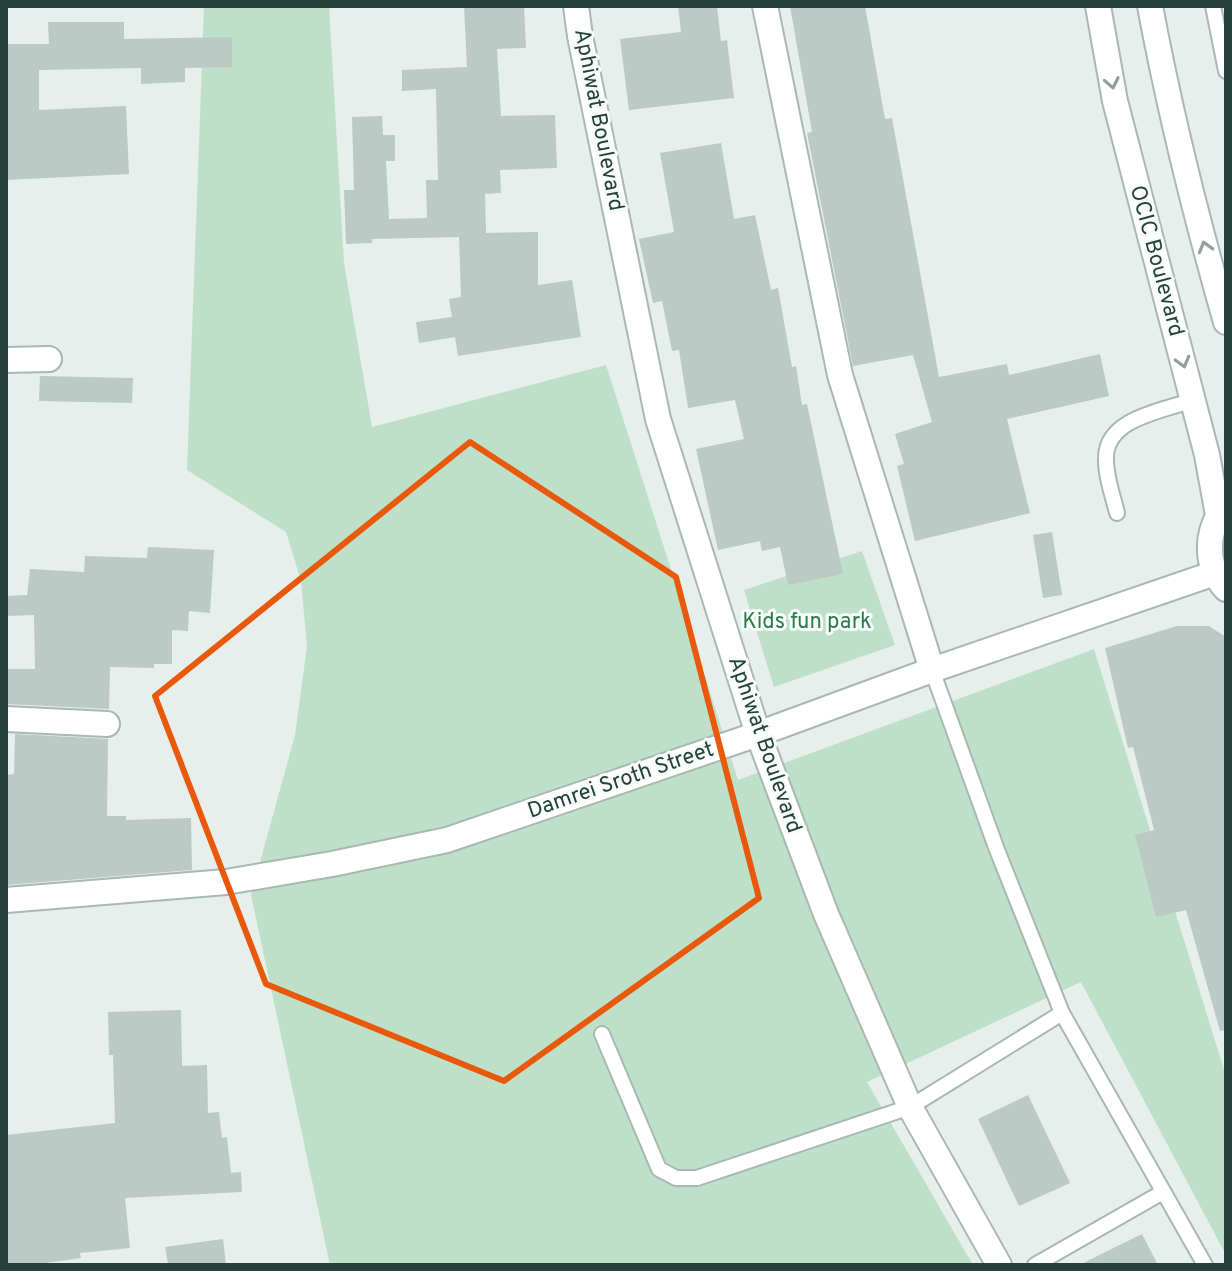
<svg xmlns="http://www.w3.org/2000/svg" width="1232" height="1271" font-family="Overpass,sans-serif">
<rect width="100%" height="100%" fill="#e6efeb"/>
<g fill="#bfe0c8">
<path d="M204,6H329L344,263L372,427L606,365L738,780L1094,649L1226,1076V1255L1081,982L867,1082L973,1265H330L251,895L295,735L307,646L301,581L286,532L187,470Z"/>
<path d="M862,551L895,645L774,687L744,590Z"/>
</g>
<g fill="#bbcac4">
<path d="M464,6H524L526,48L497,49L501,116L555,115L557,168L500,170L501,193L485,194L486,233L538,232V285L572,280L581,337L458,356L455,337L419,343L416,322L452,317L449,299L461,297L459,237L372,239V243L346,244L344,190H354L352,117L382,116L383,135H395V161H386L389,219L427,218L426,180H438L436,89L402,91V70L467,67Z"/>
<path d="M678,6H717L721,41L727,40L734,98L629,110L620,39L681,32Z"/>
<path d="M790,6H865L885,119L892,118L939,377L1007,364L1009,375L1100,354L1109,396L1007,419L1030,513L915,541L897,466L904,464L895,434L932,422L913,355L853,366L807,133L812,132Z"/>
<path d="M48,22H124V39L232,37V67L185,68V82L141,84V68L39,70V110L126,106L129,174L6,180V44H49Z"/>
<path d="M721,143L734,219L755,215L771,290L778,288L792,367L796,366L802,405L807,404L843,574L788,585L780,547L762,551L760,541L718,550L696,449L744,439L735,400L688,408L679,350L672,351L662,301L653,303L639,239L674,232L660,153Z"/>
<path d="M40,376L133,378L132,403L39,401Z"/>
<path d="M1052,532L1062,595L1043,598L1033,535Z"/>
<path d="M148,547L214,550L210,613L189,611L188,631L172,630V664H154V668L110,667L109,709L6,704V669H35L34,615L6,616V596L27,595L30,569L84,572L85,556L147,558Z"/>
<path d="M1177,626H1209L1226,637V1030L1220,1031L1186,910L1156,917L1135,835L1154,830L1133,747L1128,748L1105,648Z"/>
<path d="M15,734L108,739L107,816H126V820L191,818L192,870L6,885V775L14,774Z"/>
<path d="M181,1010L182,1066L207,1065L208,1113L219,1112L222,1138L227,1137L231,1173L241,1172L242,1192L125,1198L130,1248L80,1253L81,1258L32,1265H6V1135L115,1123L113,1055H109L108,1012Z"/>
<path d="M1028,1095L1070,1183L1019,1206L978,1119Z"/>
<path d="M1142,1234L1158,1265H1079Z"/>
<path d="M223,1239L226,1265H168L165,1247Z"/>
</g>
<g fill="none" stroke-linecap="round" stroke-linejoin="round">
<defs>
<g id="service">
<path d="M1213,6L1226,71"/>
<path d="M1117,513C1113,496 1105,475 1106,457C1107,418 1163,411 1193,400"/>
<path d="M932,670L997,850L1062,1013L1205,1265"/>
<path d="M602,1034L659,1169L676,1178H697L910,1107L1062,1013"/>
<path d="M1035,1265L1163,1192"/>
</g>
<g id="minor">
<path d="M765,6L840,375L932,670"/>
<path d="M6,360L49,359"/>
<path d="M6,719L107,724"/>
<path d="M6,900L226,882L332,864L447,840L758,734L932,670L1215,573"/>
</g>
<g id="tertiary">
<path d="M576,6L580,36L658,419L758,734L826,914L910,1107L999,1265"/>
<path d="M1098,6L1115,101L1207,455L1218,515"/>
<path d="M1150,6C1170,113 1196,217 1226,322"/>
<path d="M1226,505C1205,530 1204,565 1226,589"/>
</g>
</defs>
<use href="#service" stroke="#a8b8b2" stroke-width="18"/>
<use href="#minor" stroke="#a8b8b2" stroke-width="28"/>
<use href="#tertiary" stroke="#a8b8b2" stroke-width="28"/>
<use href="#service" stroke="#fff" stroke-width="14"/>
<use href="#minor" stroke="#fff" stroke-width="24"/>
<use href="#tertiary" stroke="#fff" stroke-width="24"/>
</g>
<defs><path id="oneway-chevron" d="M-2-3.5L2.5 0L-2 3.5" fill="none" stroke-width="1.6" stroke-linecap="round" stroke-linejoin="round" transform="scale(2)"/></defs>
<g stroke="#92a09c">
<use href="#oneway-chevron" transform="translate(1112 83) rotate(79)"/>
<use href="#oneway-chevron" transform="translate(1205 247) rotate(-106)"/>
<use href="#oneway-chevron" transform="translate(1183 362) rotate(75)"/>
</g>
<path fill="none" stroke="#e8590c" stroke-width="6" stroke-linejoin="round" d="M470,442L676,577L759,898L504,1081L266,984L155,696Z"/>
<g text-anchor="middle" dominant-baseline="central" stroke-width="6" stroke-linejoin="round" paint-order="stroke">
<g font-size="22" fill="#24423a" stroke="#f7fbf9">
<text transform="translate(598 120) rotate(79)">Aphiwat Boulevard</text>
<text transform="translate(1156 261) rotate(75)">OCIC Boulevard</text>
<text transform="translate(764 745) rotate(71)">Aphiwat Boulevard</text>
<text transform="translate(621 781) rotate(-19)">Damrei Sroth Street</text>
</g>
<g font-size="22" fill="#2d7a4b" stroke="#f7fbf9">
<text x="807" y="622">Kids fun park</text>
</g>
</g>
<rect width="1232" height="1271" fill="none" stroke="#24423a" stroke-width="16"/>
</svg>
